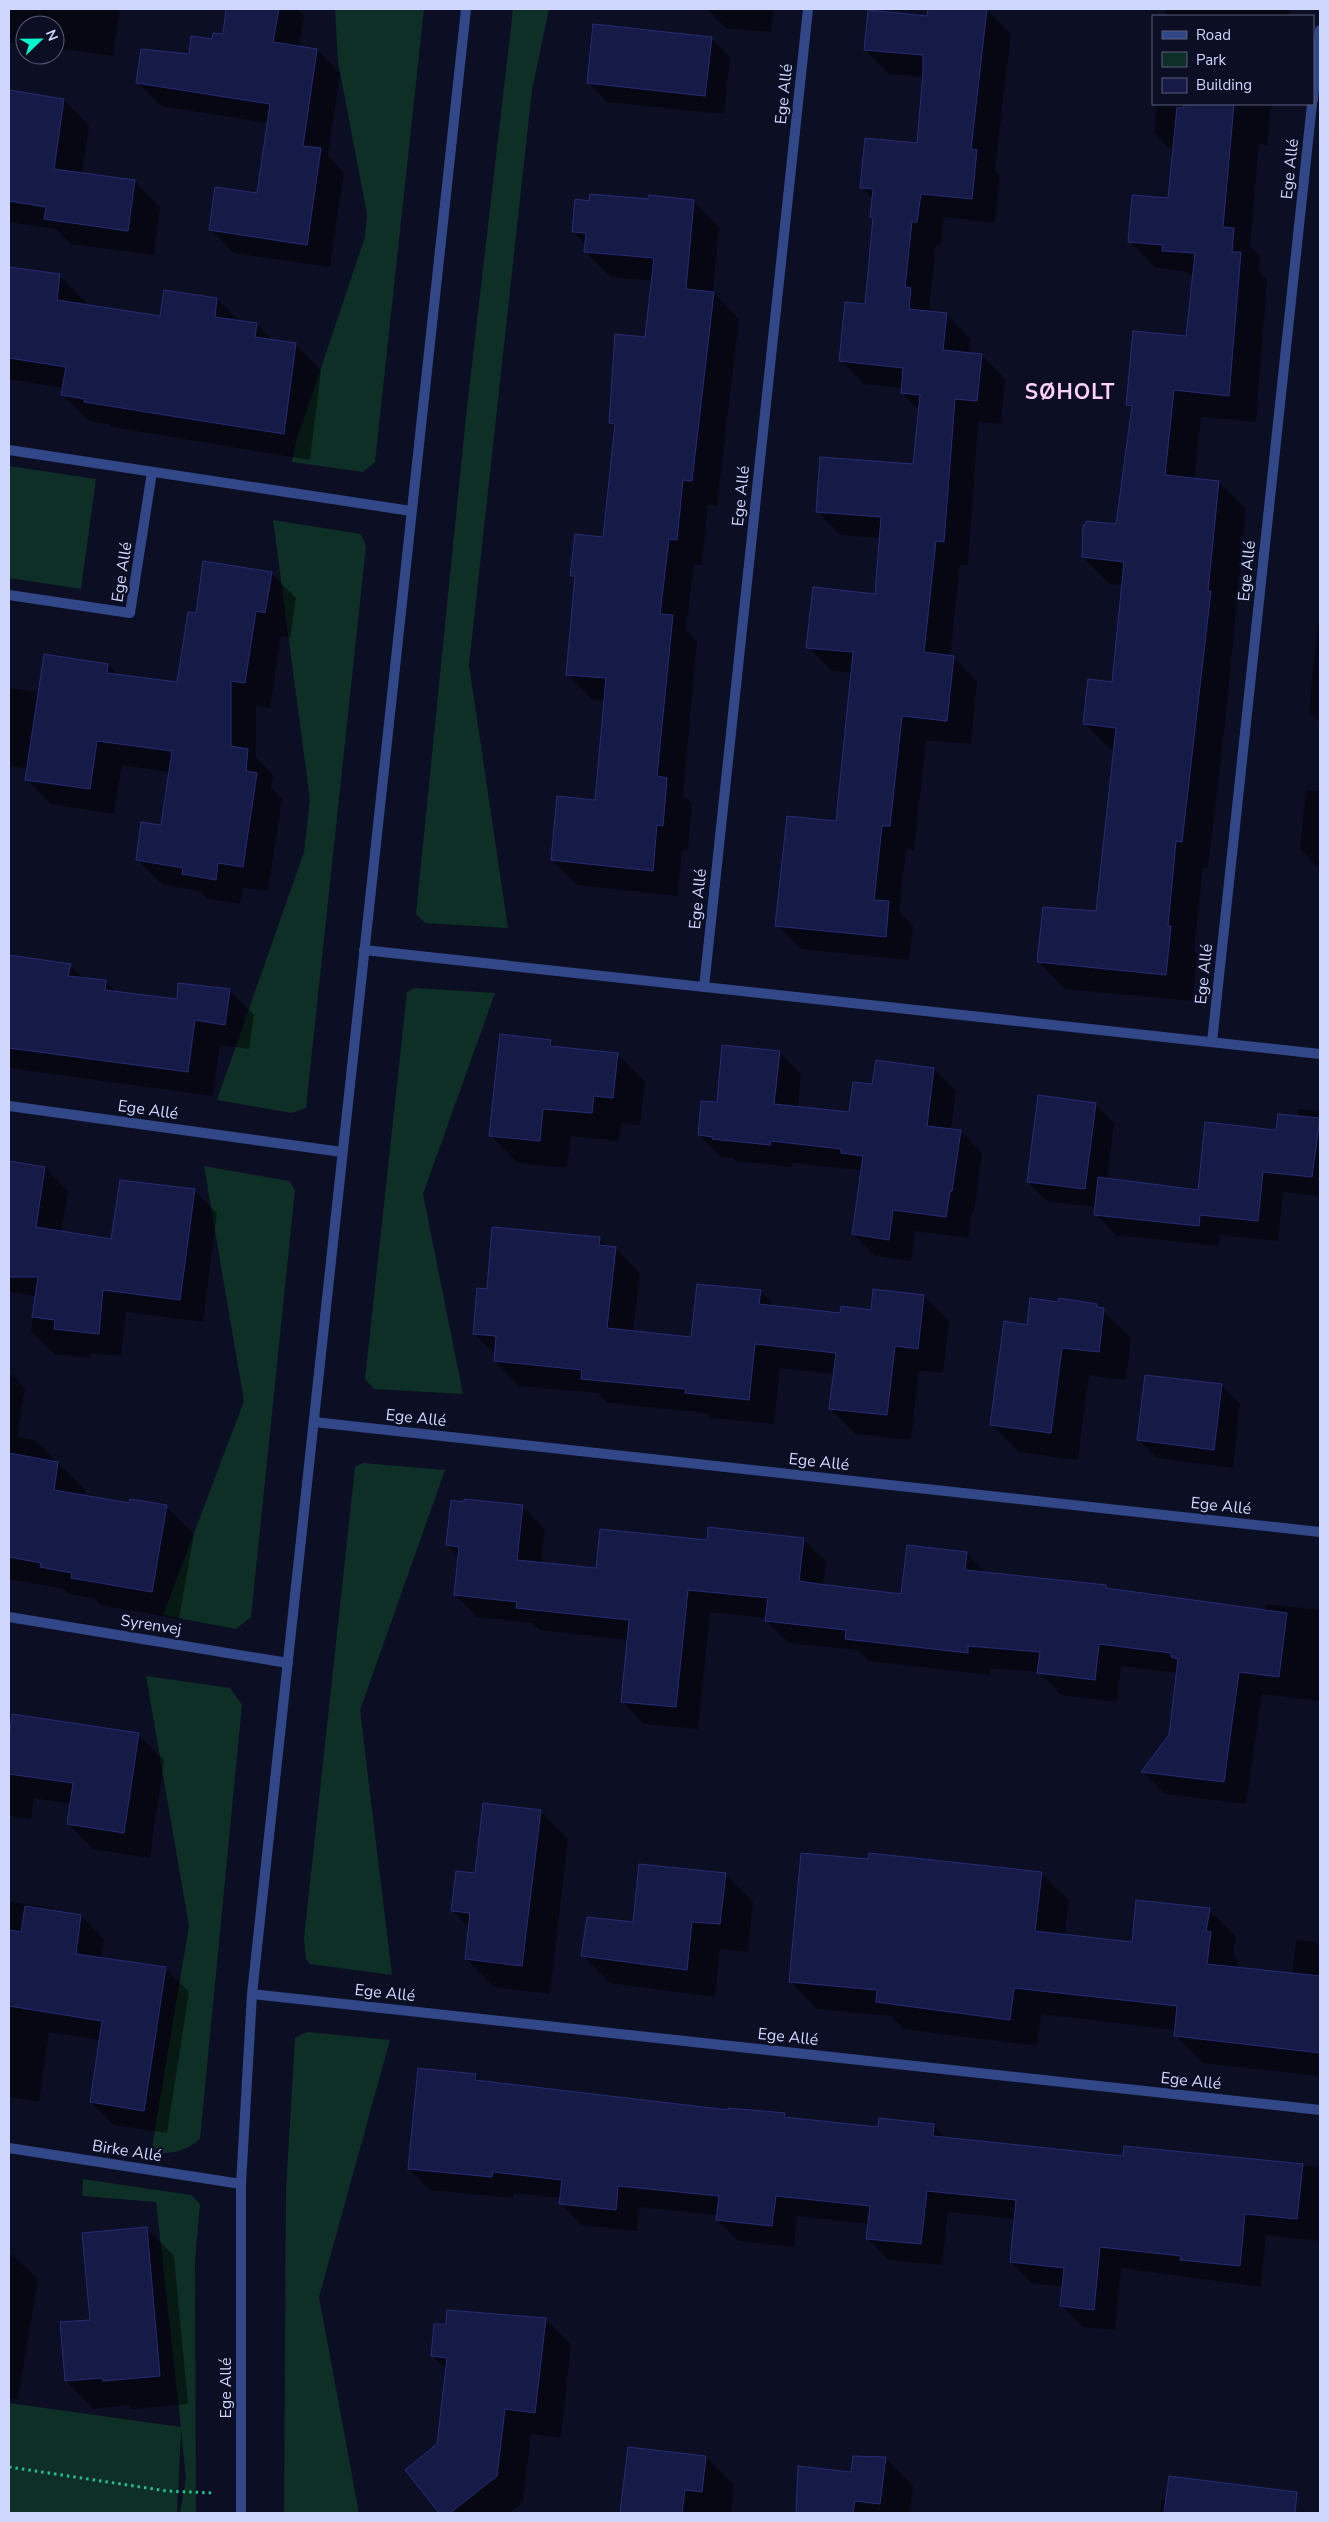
<svg xmlns="http://www.w3.org/2000/svg" width="1329" height="2522" font-family="'Nunito Sans',sans-serif">
<rect width="100%" height="100%" fill="#0c0e24"/>
<g fill="#0e2f25">
<path d="M335,9H424L375,462L363,472L292,462L296,442L365,237L367,214L338,62Z"/>
<path d="M513,9H549L532,90L469,665L508,928L425,923L416,914L466,416Z"/>
<path d="M9,466L96,479L81,589L9,578Z"/>
<path d="M273,520L361,534L366,546L306,1108L292,1113L217,1100L304,852L310,800Z"/>
<path d="M415,988L495,993L423,1194L463,1394L374,1389L365,1379L407,992Z"/>
<path d="M204,1166L289,1181L295,1190L251,1617L236,1629L163,1615L244,1401Z"/>
<path d="M363,1463L445,1470L360,1710L392,1975L310,1964L306,1959L304,1938L355,1467Z"/>
<path d="M146,1676L230,1688L242,1705L200,2139C185,2152 170,2154 151,2153L189,1926Z"/>
<path d="M307,2032L390,2040L319,2297L359,2513H284L286,2189L295,2038Z"/>
<path d="M83,2179L191,2195L200,2204L195,2261L196,2513H180L186,2478L181,2431L177,2513H9V2403L181,2427L156,2202L82,2196Z"/>
</g>
<g fill="#0007">
<path d="M9,9H120L113,56L55,48V25H25V44L9,42Z"/>
<path d="M228,9H297L304,16L299,47L317,50L340,73L328,156L344,173L330,267L234,253L211,229L258,195L269,123L161,106L137,82L224,36Z"/>
<path d="M707,9H773L771,32L726,28Z"/>
<path d="M929,9L987,10L1011,34L995,170L1000,175L995,223L944,217L941,246L936,245L929,308L934,312L946,314L970,338L969,354L981,355L1005,379L1001,424L978,422L968,565H960L950,656L953,657L977,681L971,744L926,740L914,850L906,849L899,912L913,926L909,960L801,949L777,925L837,822L852,673L832,671L808,647L877,595L881,538L841,535L817,511L914,466L919,410L902,393V388L864,384L840,360L866,305L874,220L871,217L873,199L861,187L918,145L924,77L889,74L865,50L928,17Z"/>
<path d="M1166,9H1289V16H1165Z"/>
<path d="M711,38L730,57L724,114L607,102L588,82Z"/>
<path d="M10,92L64,100L89,126L82,174L135,181L160,207L154,255L71,244L56,229L9,222Z"/>
<path d="M1157,104H1271L1267,145L1259,144L1250,246L1260,256L1259,272L1267,280L1256,422L1201,417L1194,480L1219,482L1246,509L1225,724L1208,868L1203,867L1194,951L1197,954L1193,1001L1065,989L1039,962L1097,913L1115,750H1111L1084,723L1113,683L1123,585L1110,584L1083,557L1117,525L1133,410L1127,405L1187,337L1194,277L1184,271L1156,268L1129,241L1169,200L1173,152L1154,132Z"/>
<path d="M693,201L719,227L713,292L739,319L717,506L708,505L702,565L694,564L686,630L697,641L683,795L692,804L688,850H682L678,896L577,885L552,860L596,801L605,701L593,700L568,674L576,580L571,575L604,538L616,428L610,423L616,335L646,338L653,281L611,277L585,251L586,245L573,231L590,202Z"/>
<path d="M9,268L60,276L86,302L85,305L161,318L217,299L240,322L256,324L273,341L295,344L321,370L310,460L112,427L108,424L89,421L63,395L64,388L9,379Z"/>
<path d="M271,573L296,598L290,638L281,636L270,708L256,705V758L273,775L271,788L282,799L268,891L243,888L240,904L208,899L200,891L163,885L138,860L162,827L170,772L122,765L114,814L51,804L26,779L28,769L9,766V688L39,692L108,665L119,676L179,684L197,614Z"/>
<path d="M1318,624H1320V723L1309,711Z"/>
<path d="M1306,790L1320,791V869L1300,849Z"/>
<path d="M9,956L70,965L85,979L105,982L116,992L178,1000L229,990L254,1015L249,1049L220,1045L213,1096L9,1068Z"/>
<path d="M550,1041L557,1048L617,1054L645,1082L640,1125L621,1123L619,1141L571,1136L567,1168L518,1163L490,1135Z"/>
<path d="M779,1052L801,1074L798,1108L850,1113L873,1085L934,1069L956,1091L951,1130L960,1131L982,1153L974,1212H972L968,1238L915,1231L911,1261L875,1256L853,1234L862,1172L860,1170L792,1163V1167L735,1161L733,1158L721,1157L699,1135L718,1104Z"/>
<path d="M1095,1104L1114,1123L1107,1180L1199,1191L1298,1117L1299,1109L1320,1111V1196L1283,1192L1278,1241L1220,1235L1219,1246L1116,1235L1096,1214V1207L1047,1201L1028,1182Z"/>
<path d="M9,1163L45,1168L68,1191L61,1232L112,1240L194,1191L217,1213L203,1322L126,1312L121,1356L91,1353L90,1358L54,1354L31,1331L36,1296L9,1292Z"/>
<path d="M599,1239L608,1247L615,1248L640,1273L633,1332L692,1338L760,1291L776,1307L841,1314L872,1311L874,1291L924,1296L949,1321L943,1373L919,1371L911,1440L856,1434L831,1409L835,1374L780,1368L774,1424L712,1418L707,1413L608,1403L598,1393L520,1386L495,1361L496,1355L474,1334L488,1290Z"/>
<path d="M1059,1304L1096,1305L1131,1337L1126,1380L1089,1375L1078,1460L1019,1452L991,1424L1028,1326Z"/>
<path d="M9,1372L25,1388L17,1437L34,1440L85,1490L84,1496L130,1505L166,1507L194,1534L179,1619L100,1605L95,1599L69,1594L64,1589L9,1579Z"/>
<path d="M1221,1385L1240,1404L1233,1468L1157,1458L1138,1439Z"/>
<path d="M522,1506L545,1529L541,1564L597,1570L708,1541L803,1539L826,1561L823,1586L902,1595L966,1553L987,1574L1106,1586L1109,1590L1265,1611L1266,1604L1320,1610V1701L1262,1694L1246,1804L1165,1794L1143,1772L1170,1736L1178,1673L1121,1666L1117,1702L1061,1695L1039,1672L990,1668V1675L869,1661L858,1650L789,1643L767,1621V1618L710,1612L698,1729L644,1724L622,1701L628,1640L540,1630L533,1623L478,1617L455,1595L459,1557L447,1545Z"/>
<path d="M9,1714L138,1735L164,1760L150,1858L93,1849L68,1823L71,1804L34,1798L31,1819L9,1816Z"/>
<path d="M541,1811L568,1839L550,1994L494,1987L466,1959L470,1928L452,1910L476,1874Z"/>
<path d="M1041,1873L1069,1900L1065,1935L1133,1943L1209,1910L1236,1937L1233,1956L1238,1960L1237,1969L1292,1974L1296,1940L1320,1943V2076L1203,2063L1176,2036V2030L1041,2014L1037,2046L904,2029L891,2016L817,2009L790,1981Z"/>
<path d="M725,1875L753,1902L748,1952L720,1949L715,1997L610,1983L582,1955L634,1923Z"/>
<path d="M9,1902L52,1908L56,1912L81,1916L104,1939L101,1959L165,1968L189,1992L167,2133L114,2125L91,2102L100,2040L49,2032L39,2102L9,2097Z"/>
<path d="M475,2075L482,2082L729,2111L784,2115L788,2118L879,2128L933,2125L947,2139L1124,2158L1125,2148L1320,2167V2241L1266,2235L1261,2287L1121,2268L1115,2330L1083,2327L1062,2306L1064,2287L1032,2283L1011,2262L1015,2219L948,2212L942,2265L889,2260L867,2238L869,2224L797,2216L794,2247L739,2241L717,2220L718,2215L639,2207L637,2231L582,2225L560,2203L561,2198L514,2193L513,2198L430,2190L409,2169Z"/>
<path d="M146,2228L174,2256L188,2404L132,2409L129,2405L94,2409L66,2381L91,2321Z"/>
<path d="M9,2252L38,2279L18,2400L9,2399Z"/>
<path d="M545,2319L571,2345L561,2438L531,2434L523,2502L509,2513H441L407,2470L439,2445L447,2371L433,2356Z"/>
<path d="M629,2448L706,2457L734,2485L731,2513H621Z"/>
<path d="M885,2458L913,2486L910,2513H797L799,2467L852,2474Z"/>
<path d="M1239,2486L1267,2513H1160L1162,2500Z"/>
</g>
<g fill="#161a47" stroke="#262c75">
<path d="M226,9H279L273,42L317,49L303,146L321,148L307,245L209,230L215,187L257,193L270,104L136,83L141,49L189,54L191,36L212,39L213,33L223,34Z"/>
<path d="M928,9H987L971,149L977,150L972,199L921,194L917,222H912L905,287L911,288L909,309L947,313L943,350L982,354L977,401L955,399L944,542L936,541L924,652L954,656L947,721L902,716L890,826H882L874,900L889,901L886,937L775,926L787,816L836,821L853,652L806,648L813,587L875,594L881,517L816,512L820,457L913,464L920,395L901,393L903,368L839,361L845,302L865,304L873,218L870,217L873,189L860,188L865,138L917,143L923,73V55L864,50L868,10L927,16Z"/>
<path d="M593,24L712,37L705,96L587,83Z"/>
<path d="M9,90L64,99L54,169L135,180L128,231L44,219L46,207L9,201Z"/>
<path d="M1184,104H1234L1223,227L1234,228L1232,252H1241L1229,396L1174,390L1165,475L1219,481L1208,591H1211L1182,842L1176,841L1168,926H1171L1166,975L1037,962L1043,907L1096,911L1116,728L1083,724L1088,679L1112,682L1124,562L1082,557L1083,525H1085L1086,521L1116,524L1132,406L1126,405L1133,331L1186,336L1195,253L1162,251L1163,245L1128,242L1132,195L1168,198L1177,107L1183,108Z"/>
<path d="M590,194L648,199L649,195L694,200L686,289L714,292L692,481L683,480L677,540L669,539L660,614L673,615L657,776L667,778L663,826L657,825L653,871L551,860L557,796L595,800L606,678L566,675L575,576H570L575,534L603,537L615,424L609,423L615,334L645,337L654,258L584,252L586,233L572,232L575,199L589,201Z"/>
<path d="M9,267L60,274L57,300L160,316L164,290L217,298L215,317L257,323L255,337L296,343L284,434L84,402L85,399L61,395L66,367L9,358Z"/>
<path d="M203,561L272,572L265,613L256,611L245,683L231,681V746L248,749L246,771L257,773L243,867L218,863L216,880L182,874L183,868L136,860L141,822L161,825L172,751L97,741L90,789L25,780L44,654L108,664L107,673L177,682L188,612L196,613Z"/>
<path d="M9,955L71,964L68,976L106,980L105,990L177,999L178,983L230,989L225,1025L195,1020L188,1072L9,1048Z"/>
<path d="M500,1034L551,1040L550,1046L618,1053L613,1098L594,1096L592,1113L543,1109L540,1141L489,1136Z"/>
<path d="M722,1045L780,1051L774,1104L849,1112L853,1082L872,1084L876,1060L934,1068L927,1126L961,1130L952,1191H950L946,1217L893,1210L889,1240L852,1234L863,1156L841,1153V1149L771,1141L770,1145L712,1139L713,1137L698,1135L701,1101L717,1102Z"/>
<path d="M1038,1095L1096,1103L1085,1189L1027,1182Z"/>
<path d="M1278,1114L1320,1118L1312,1177L1263,1172L1258,1221L1200,1215L1199,1226L1094,1215L1098,1177L1198,1190L1205,1122L1276,1130Z"/>
<path d="M9,1161L45,1167L36,1227L111,1239L120,1180L195,1189L180,1300L103,1290L99,1334L54,1329L55,1320L32,1317L38,1277H9Z"/>
<path d="M492,1227L600,1237L599,1245L616,1247L607,1328L691,1337L697,1284L761,1290L759,1304L840,1313L841,1306L871,1310L873,1289L924,1295L918,1349L895,1346L887,1415L829,1409L836,1353L755,1344L749,1400L685,1393L686,1389L581,1379L582,1370L494,1361L496,1336L473,1334L477,1288L487,1289Z"/>
<path d="M1030,1298L1058,1302L1059,1298L1097,1304V1307L1104,1308L1099,1352L1062,1348L1051,1433L990,1425L1004,1321L1027,1325Z"/>
<path d="M1145,1375L1222,1384L1214,1450L1137,1440Z"/>
<path d="M9,1453L58,1462L54,1490L129,1503L130,1499L167,1505L152,1592L71,1578L72,1573L40,1567L41,1563L9,1557Z"/>
<path d="M464,1499L523,1505L517,1560L596,1568L600,1529L707,1540L708,1527L804,1538L799,1581L819,1584L901,1594L907,1545L967,1552L965,1570L1106,1585V1588L1287,1613L1279,1677L1239,1672L1224,1782L1141,1772L1169,1735L1178,1659L1171,1657V1653L1099,1644L1095,1680L1037,1673L1040,1652L968,1646V1653L845,1639L846,1630L765,1621L768,1598L688,1590L676,1707L621,1702L629,1620L516,1608L517,1602L454,1595L459,1547L446,1545L451,1500L464,1502Z"/>
<path d="M12,1714L139,1733L124,1833L67,1824L73,1783L9,1774V1738Z"/>
<path d="M483,1803L541,1810L522,1966L465,1959L470,1913L451,1911L456,1871L475,1873Z"/>
<path d="M801,1853L868,1859L869,1853L1042,1872L1035,1931L1132,1942L1136,1900L1210,1908L1206,1931L1211,1932L1207,1964L1320,1976V2053L1174,2036L1177,2006L1014,1988L1010,2020L876,2002L877,1990L789,1982Z"/>
<path d="M639,1864L726,1873L720,1924L692,1922L687,1970L581,1956L587,1917L633,1922Z"/>
<path d="M25,1906L81,1915L76,1954L166,1967L144,2111L90,2102L102,2021L9,2006V1930L21,1932Z"/>
<path d="M418,2068L476,2074L475,2080L728,2110V2108L785,2113L784,2117L878,2127L879,2118L934,2124L933,2136L1123,2156L1124,2146L1303,2164L1297,2219L1245,2214L1240,2266L1180,2260L1181,2256L1100,2247L1094,2310L1060,2306L1064,2268L1010,2262L1016,2200L927,2191L921,2244L866,2239L870,2206L776,2196L772,2226L716,2220L719,2196L618,2186L616,2210L559,2204L562,2180L493,2172L492,2177L408,2169Z"/>
<path d="M147,2227L160,2376L103,2381L102,2378L65,2381L60,2322L90,2320L82,2233Z"/>
<path d="M447,2310L546,2318L535,2413L505,2409L497,2476L450,2513H439L405,2470L437,2444L447,2358L431,2356L434,2324H446Z"/>
<path d="M628,2447L706,2456L702,2492L685,2490L682,2513H620Z"/>
<path d="M853,2456L886,2457L880,2504L855,2501L853,2513H796L798,2466L851,2472Z"/>
<path d="M1169,2476L1297,2492L1295,2513H1164Z"/>
</g>
<g fill="none" stroke-linecap="round" stroke-linejoin="round">
<path stroke="#23c08a" stroke-width="3" stroke-dasharray="2.5 4" stroke-linecap="butt" d="M9,2467L167,2491L213,2493"/>
<g stroke="#324788" stroke-width="10">
<path d="M1313,100L1320,30"/>
<path d="M9,450L411,511"/>
<path d="M9,595L130,613L152,472"/>
<path d="M364,950L1320,1054"/>
<path d="M704,987L808,9"/>
<path d="M1212,1042L1312,104"/>
<path d="M9,1106L342,1152"/>
<path d="M314,1422L1320,1532"/>
<path d="M9,1617L288,1663"/>
<path d="M252,1994L1320,2110"/>
<path d="M9,2148L241,2184"/>
<path d="M241,2513V2184L252,1994L466,9"/>
</g>
</g>
<g text-anchor="middle" dominant-baseline="central" stroke-width="5" stroke-linejoin="round" paint-order="stroke">
<g font-size="16" fill="#cfd7ff" stroke="#0c0e24">
<text transform="translate(784 94) rotate(-84)">Ege Allé</text>
<text transform="translate(1290 169) rotate(-84)">Ege Allé</text>
<text transform="translate(741 496) rotate(-84)">Ege Allé</text>
<text transform="translate(1247 571) rotate(-84)">Ege Allé</text>
<text transform="translate(122 572) rotate(-81)">Ege Allé</text>
<text transform="translate(698 899) rotate(-84)">Ege Allé</text>
<text transform="translate(1204 974) rotate(-84)">Ege Allé</text>
<text transform="translate(148 1110) rotate(8)">Ege Allé</text>
<text transform="translate(416 1418) rotate(6)">Ege Allé</text>
<text transform="translate(819 1462) rotate(6)">Ege Allé</text>
<text transform="translate(1221 1506) rotate(6)">Ege Allé</text>
<text transform="translate(151 1625) rotate(9)">Syrenvej</text>
<text transform="translate(385 1993) rotate(6)">Ege Allé</text>
<text transform="translate(788 2037) rotate(6)">Ege Allé</text>
<text transform="translate(1191 2081) rotate(6)">Ege Allé</text>
<text transform="translate(127 2151) rotate(9)">Birke Allé</text>
<text transform="translate(226 2388) rotate(-90)">Ege Allé</text>
</g>
<g font-size="21" font-weight="bold" letter-spacing="1" fill="#ffd1fb" stroke="#0c0e24">
<text x="1070" y="392">SØHOLT</text>
</g>
</g>
<rect width="1329" height="2522" fill="none" stroke="#cfd7ff" stroke-width="20"/>
<rect x="1152" y="15" width="162" height="90" fill="#0c0e24" stroke="#5a5e7c"/>
<rect x="1162" y="31" width="25" height="8" fill="#324788" stroke="#5a5e7c"/>
<text x="1196" y="40" font-size="15" fill="#cfd7ff">Road</text>
<rect x="1162" y="52" width="25" height="15" fill="#0e2f25" stroke="#5a5e7c"/>
<text x="1196" y="65" font-size="15" fill="#cfd7ff">Park</text>
<rect x="1162" y="78" width="25" height="15" fill="#161a47" stroke="#5a5e7c"/>
<text x="1196" y="90" font-size="15" fill="#cfd7ff">Building</text>
<g transform="translate(40 40) rotate(68)"><circle r="24" fill="#0c0e24" stroke="#5a5e7c"/>
<path d="M0-4L9 19L0 12L-9 19Z" fill="#00facd"/>
<text y="-8" font-size="14" font-weight="bold" text-anchor="middle" fill="#cfd7ff">N</text>
</g>
</svg>
